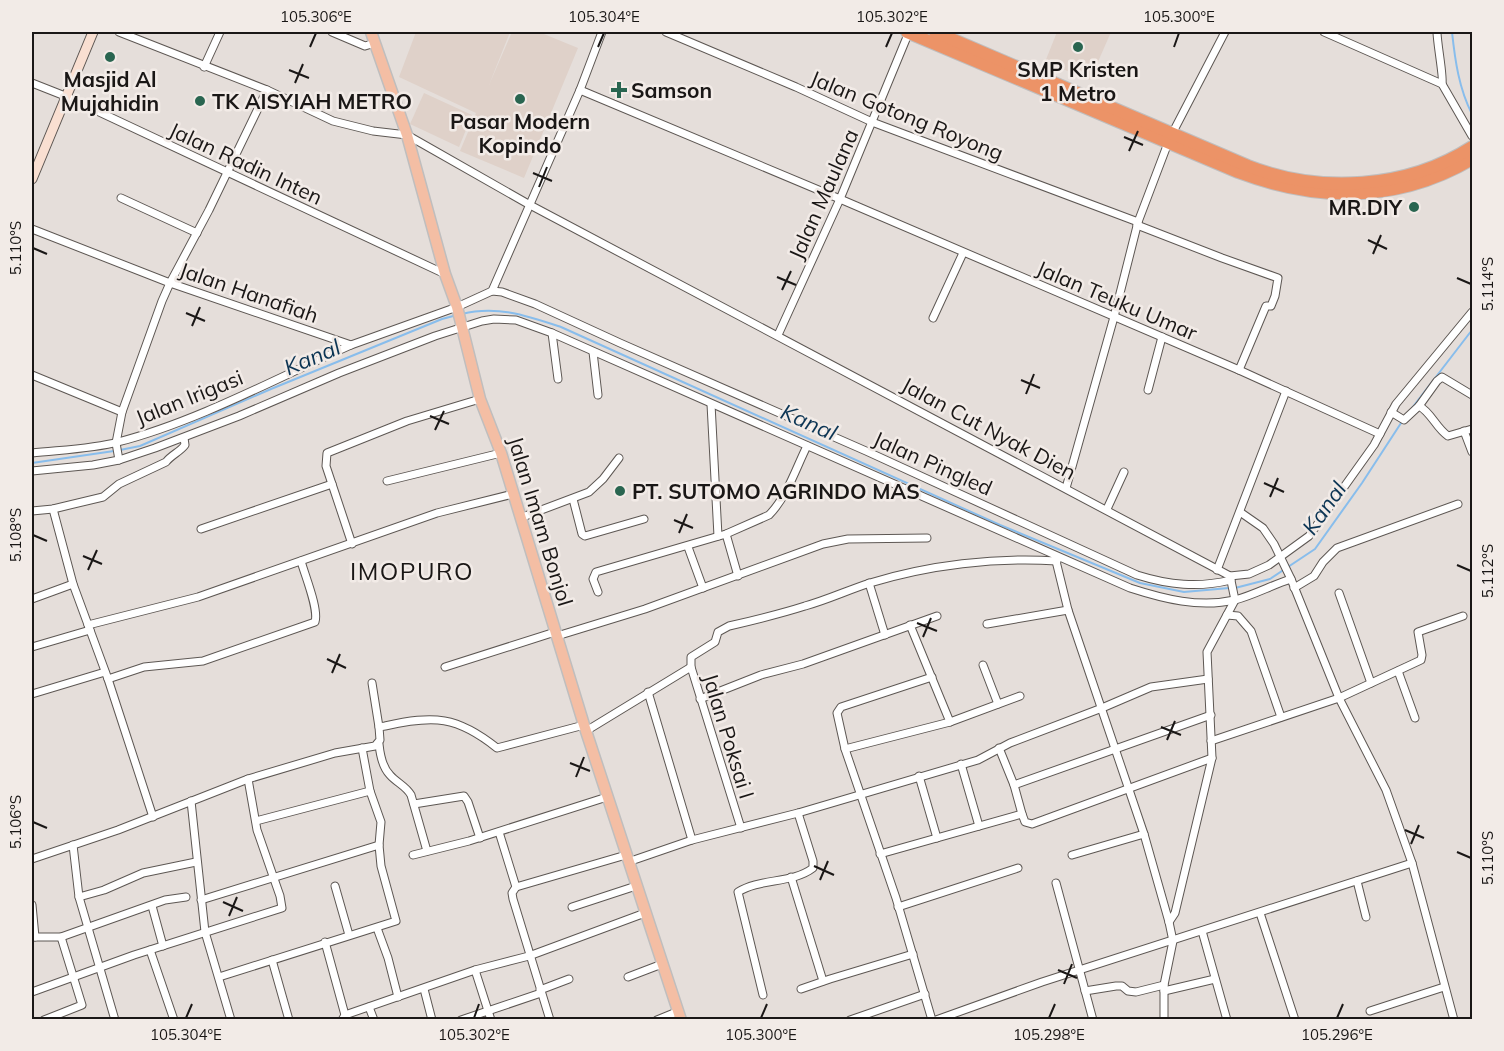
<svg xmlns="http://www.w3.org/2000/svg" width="1504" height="1051" font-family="Mulish,sans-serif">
<rect width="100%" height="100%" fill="#e5deda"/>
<g fill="#dfd1c9">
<path d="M416,32H510L489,85L512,32H539L578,48L524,178L460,151L476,113L399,77Z"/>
<path d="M1057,32H1111L1090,80L1045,62Z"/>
<path d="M424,93L472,115L459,147L410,124Z"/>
</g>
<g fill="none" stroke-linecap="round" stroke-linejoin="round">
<g stroke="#88bdec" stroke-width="2">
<path d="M1452,32C1455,60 1459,89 1472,114"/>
<path d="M462,314C497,305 528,316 561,327L1000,525L1140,583L1184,592L1229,588"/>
<path d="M1412,408L1472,330"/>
<path d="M120,450L140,446L271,389L442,319L457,315"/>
<path d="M32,463L114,451"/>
<path d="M1235,588L1270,579L1315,549L1362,483L1403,420"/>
</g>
<defs>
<g id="street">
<path d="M119,32L267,90L333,121L373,131L407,135L530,205L1230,576L1249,574L1269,565L1309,536L1374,445L1396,404L1472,312"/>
<path d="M332,32L365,46L375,43"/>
<path d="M666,32L796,87L872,122L1138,222"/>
<path d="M1324,32L1442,84L1472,136"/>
<path d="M1437,32C1437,43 1444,79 1442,84"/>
<path d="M204,67L220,32"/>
<path d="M32,83L65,96L445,274"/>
<path d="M580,90L840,199L1239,370L1380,434"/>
<path d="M1173,132L1225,32"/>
<path d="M121,198L197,233"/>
<path d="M1137,225L1222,258L1278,278L1275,296L1271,306H1266L1239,370"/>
<path d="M32,229L170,283L351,345L457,307L492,291L580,90L602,32"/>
<path d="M492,291L502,292L535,304L620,343L866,451L1137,575C1169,585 1198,588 1231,580"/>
<path d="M933,318L963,253"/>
<path d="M552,333L558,379"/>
<path d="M778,335L840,199L909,32"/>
<path d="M593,352L598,395"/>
<path d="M32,375L122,412"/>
<path d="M1148,390L1162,337"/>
<path d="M711,404L718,536"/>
<path d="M1419,406L1437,381L1442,377L1472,395"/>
<path d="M1391,412L1404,420L1419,406C1431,412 1436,428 1448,436L1472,429"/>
<path d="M1464,431L1472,452"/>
<path d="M32,453C58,450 93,449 118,442C196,422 277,378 351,345"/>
<path d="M119,460L116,443L122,412L162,301L170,283L209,210L267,90"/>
<path d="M32,471L93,465L119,460L155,448L239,416L339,373L435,336L482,321L494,319L516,320L552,333L1130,588C1164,599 1199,608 1235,600C1254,595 1272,585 1291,579"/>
<path d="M387,481L501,453"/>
<path d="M1066,488L1114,317L1138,222L1168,143"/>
<path d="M573,499L582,534L585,536L644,519"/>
<path d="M53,509L73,584L108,679L153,817"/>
<path d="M1107,509L1124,472"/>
<path d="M32,511L53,509L103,497L119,484L166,462C171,455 180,452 185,445L184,438"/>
<path d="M1240,512L1263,528L1274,544L1291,579L1339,698L1386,790L1412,863L1454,1020"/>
<path d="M520,518L589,492L603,479L619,458"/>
<path d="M201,529L332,484"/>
<path d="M726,534L738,576"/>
<path d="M352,544L326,466L327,453L407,421L480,399"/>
<path d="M688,547L703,588"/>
<path d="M1055,557L1068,610L1144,834L1169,922L1173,941L1164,985V1020"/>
<path d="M1217,570L1286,391"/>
<path d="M869,583L885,635"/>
<path d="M1294,588L1314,576L1323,562L1337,548L1458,504"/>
<path d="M598,592L593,579L596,572L726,534L769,515C787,497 796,468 807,446"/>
<path d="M1339,593L1371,683"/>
<path d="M32,599L73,584"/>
<path d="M1227,615L1238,616L1251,631L1281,717"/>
<path d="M987,624L1068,610"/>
<path d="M88,625L198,597L437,513L513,494"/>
<path d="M910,625L950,722"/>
<path d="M557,636L645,609L823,544L848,539L927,538"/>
<path d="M32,647L90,630"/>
<path d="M983,665L998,704"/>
<path d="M445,667L555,632"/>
<path d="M1398,671L1415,718"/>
<path d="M932,677L841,707L837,713L845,749L896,898L932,1020"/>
<path d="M108,679L144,667L203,661L315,622C319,609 305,576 301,561"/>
<path d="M372,683L379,727"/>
<path d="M648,692L692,840"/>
<path d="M32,694L105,672"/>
<path d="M700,699L761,675L803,664L937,616"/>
<path d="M586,731L691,667"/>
<path d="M1211,741L1339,698L1421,660L1422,655L1418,632L1463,616"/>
<path d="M379,744C380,754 382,767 390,775C397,783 406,786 411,795L427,851"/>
<path d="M999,748L1014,785L1022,814"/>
<path d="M845,749L950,722L1020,696"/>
<path d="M961,764L979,826"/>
<path d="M919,776L937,838"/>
<path d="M1014,785L1211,715"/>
<path d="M191,801L205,932L231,1020"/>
<path d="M414,804L464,796L468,802L480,838"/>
<path d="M256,821L370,791"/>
<path d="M741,828L691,667V657L715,642L718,632L729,626C755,620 780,614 805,606C827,600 848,590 870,583C929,565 995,557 1057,561"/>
<path d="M499,832L516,887L512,893L513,899L550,1020"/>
<path d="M73,845L79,897L115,1020"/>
<path d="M880,854L1022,814L1025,822L1032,824L1212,758"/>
<path d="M413,855L469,841L607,797"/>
<path d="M1072,855L1144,834"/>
<path d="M32,859L118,830L248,779L335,753L375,746L380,740L379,727L385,726C434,715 457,716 497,748L584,725"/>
<path d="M628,862L692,840L798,813L978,760L1010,743L1102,708L1151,687L1208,679"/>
<path d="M791,877L823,981"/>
<path d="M1357,881L1366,917"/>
<path d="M1056,883L1093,1020"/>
<path d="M335,886L349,935"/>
<path d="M516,887L626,855"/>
<path d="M79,897L104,890L143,873L196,862"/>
<path d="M201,900L379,845"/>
<path d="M32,905L35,937"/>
<path d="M152,906L163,946"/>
<path d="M572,907L636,886"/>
<path d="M898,907L1018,868"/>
<path d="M1260,913L1295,1020"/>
<path d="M1169,922L1175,913L1212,758L1207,652L1235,600L1230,576"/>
<path d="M377,928L388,958L398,997"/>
<path d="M1202,931L1227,1020"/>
<path d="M32,937H61L165,900L186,897"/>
<path d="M325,942L345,1015"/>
<path d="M150,950L174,1020"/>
<path d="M272,960L289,1020"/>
<path d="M475,970L491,1020"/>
<path d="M219,977L396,921L381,866L379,845L381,822L370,791L362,748"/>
<path d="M628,977L662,964"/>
<path d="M424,989L432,1020"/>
<path d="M801,989L830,979L913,954"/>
<path d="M540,990L569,979"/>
<path d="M1085,991L1116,986H1122L1128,991L1136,992L1164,985"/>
<path d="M1164,991L1215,979"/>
<path d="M32,992L134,955L282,908L280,896L257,830L248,779"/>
<path d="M763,995L738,892C760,878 792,884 813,868V861L798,813"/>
<path d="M369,1007L374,1020"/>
<path d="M1370,1011L1444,987"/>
<path d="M44,1020L82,1005L61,937"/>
<path d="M342,1020L345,1015L475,970L529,956L645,913"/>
<path d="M461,1020L541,993"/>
<path d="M657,1020L679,1011"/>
<path d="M850,1020L925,994"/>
<path d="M936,1020L1042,982L1412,863"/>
</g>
<path id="secondary" d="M32,179L93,32"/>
<path id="primary" d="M371,32L407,135L445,274L457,307L480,399L501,453L584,725L681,1020"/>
<g id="highway">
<path d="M907,32L1238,172C1318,202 1397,203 1472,159"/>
<path d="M935,32L1248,166C1320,194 1407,189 1472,147"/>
</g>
</defs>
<use href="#street" stroke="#5d5753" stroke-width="9"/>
<use href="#secondary" stroke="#5d5753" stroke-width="11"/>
<use href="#primary" stroke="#bfbebe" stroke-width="13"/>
<use href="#highway" stroke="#bfbebe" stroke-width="14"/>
<use href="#street" stroke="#fff" stroke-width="7"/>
<use href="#secondary" stroke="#f9dfd1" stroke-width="9"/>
<use href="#primary" stroke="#f4bea4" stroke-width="10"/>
<use href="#highway" stroke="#ec9367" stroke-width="12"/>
</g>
<path fill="none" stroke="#1a1716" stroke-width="2" d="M310,47L316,33M598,47L604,33M886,47L892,33M1174,47L1179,33M289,70L309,78M295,83L303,64M1124,137L1143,145M1129,151L1138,131M533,173L552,181M539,187L547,167M1368,240L1387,249M33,248L47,254M1373,254L1381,235M777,277L796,285M1457,278L1471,284M782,290L791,271M186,313L205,321M192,326L200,307M1021,380L1040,388M1026,394L1034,374M430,416L449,424M435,430L444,411M1264,483L1284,492M1270,497L1278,478M674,520L693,528M679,533L687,514M33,535L47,541M83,556L102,564M1457,565L1471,571M88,570L97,550M917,623L937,631M923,637L931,618M327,659L346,668M332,673L340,654M1161,727L1181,735M1167,740L1175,721M570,763L590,771M576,777L584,757M33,822L47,828M1405,830L1424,838M1411,844L1419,825M1457,852L1471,858M814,866L834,875M820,880L828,861M223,902L243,911M229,916L237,897M1058,970L1077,978M1064,984L1072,964M186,1018L192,1004M474,1018L479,1004M761,1018L767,1004M1049,1018L1055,1004M1337,1018L1343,1004"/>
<g fill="#296550" stroke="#f2ebe7" stroke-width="2">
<circle cx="1078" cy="47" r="6"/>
<circle cx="110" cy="57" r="6"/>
<path d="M616 81h6v6h6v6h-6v6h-6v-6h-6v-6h6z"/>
<circle cx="520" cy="99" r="6"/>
<circle cx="200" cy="101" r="6"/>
<circle cx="1414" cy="207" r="6"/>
<circle cx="620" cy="491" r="6"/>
</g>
<g text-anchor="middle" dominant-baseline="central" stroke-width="5" stroke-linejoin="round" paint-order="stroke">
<g font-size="21" font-weight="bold" fill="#1a1716" stroke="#f2ebe7">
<text x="1078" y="69">SMP Kristen<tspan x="1078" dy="24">1 Metro</tspan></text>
<text x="110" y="79">Masjid Al<tspan x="110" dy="24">Mujahidin</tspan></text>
<text x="631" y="90" text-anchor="start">Samson</text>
<text x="212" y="101" text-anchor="start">TK AISYIAH METRO</text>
<text x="520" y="121">Pasar Modern<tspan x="520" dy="24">Kopindo</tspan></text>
<text x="1402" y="207" text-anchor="end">MR.DIY</text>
<text x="632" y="491" text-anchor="start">PT. SUTOMO AGRINDO MAS</text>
</g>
<g font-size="21" fill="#1a1716" stroke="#f2ebe7">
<text transform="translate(907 115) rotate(22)">Jalan Gotong Royong</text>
<text transform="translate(246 163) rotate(25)">Jalan Radin Inten</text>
<text transform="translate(823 194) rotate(-66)">Jalan Maulana</text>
<text transform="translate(249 292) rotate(19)">Jalan Hanafiah</text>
<text transform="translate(1117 300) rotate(23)">Jalan Teuku Umar</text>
<text transform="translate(189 397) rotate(-22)">Jalan Irigasi</text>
<text transform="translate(989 428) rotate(28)">Jalan Cut Nyak Dien</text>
<text transform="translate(933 463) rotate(24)">Jalan Pingled</text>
<text transform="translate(541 521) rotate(73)">Jalan Imam Bonjol</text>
<text transform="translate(729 736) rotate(73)">Jalan Poksai I</text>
</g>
<g font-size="22" font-style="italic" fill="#0c3554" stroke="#f2ebe7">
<text transform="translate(312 357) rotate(-23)">Kanal</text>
<text transform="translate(809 422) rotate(24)">Kanal</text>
<text transform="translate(1324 508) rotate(-55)">Kanal</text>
</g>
<g font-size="24" letter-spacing="1.5" fill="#1a1716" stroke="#f2ebe7">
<text x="412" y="571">IMOPURO</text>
</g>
</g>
<rect width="1504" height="1051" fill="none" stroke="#f2ebe7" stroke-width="66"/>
<rect x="33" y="33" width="1438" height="985" fill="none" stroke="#1a1716" stroke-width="2"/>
<g font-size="15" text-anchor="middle" fill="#1a1716">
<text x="316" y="22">105.306°E</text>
<text x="604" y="22">105.304°E</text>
<text x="892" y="22">105.302°E</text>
<text x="1179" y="22">105.300°E</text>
<text transform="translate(16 248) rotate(-90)" y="5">5.110°S</text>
<text transform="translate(1488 284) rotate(-90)" y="5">5.114°S</text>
<text transform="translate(16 535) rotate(-90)" y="5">5.108°S</text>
<text transform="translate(1488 571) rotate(-90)" y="5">5.112°S</text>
<text transform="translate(16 822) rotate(-90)" y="5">5.106°S</text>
<text transform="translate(1488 858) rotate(-90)" y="5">5.110°S</text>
<text x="186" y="1040">105.304°E</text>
<text x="474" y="1040">105.302°E</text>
<text x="761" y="1040">105.300°E</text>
<text x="1049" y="1040">105.298°E</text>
<text x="1337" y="1040">105.296°E</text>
</g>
</svg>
